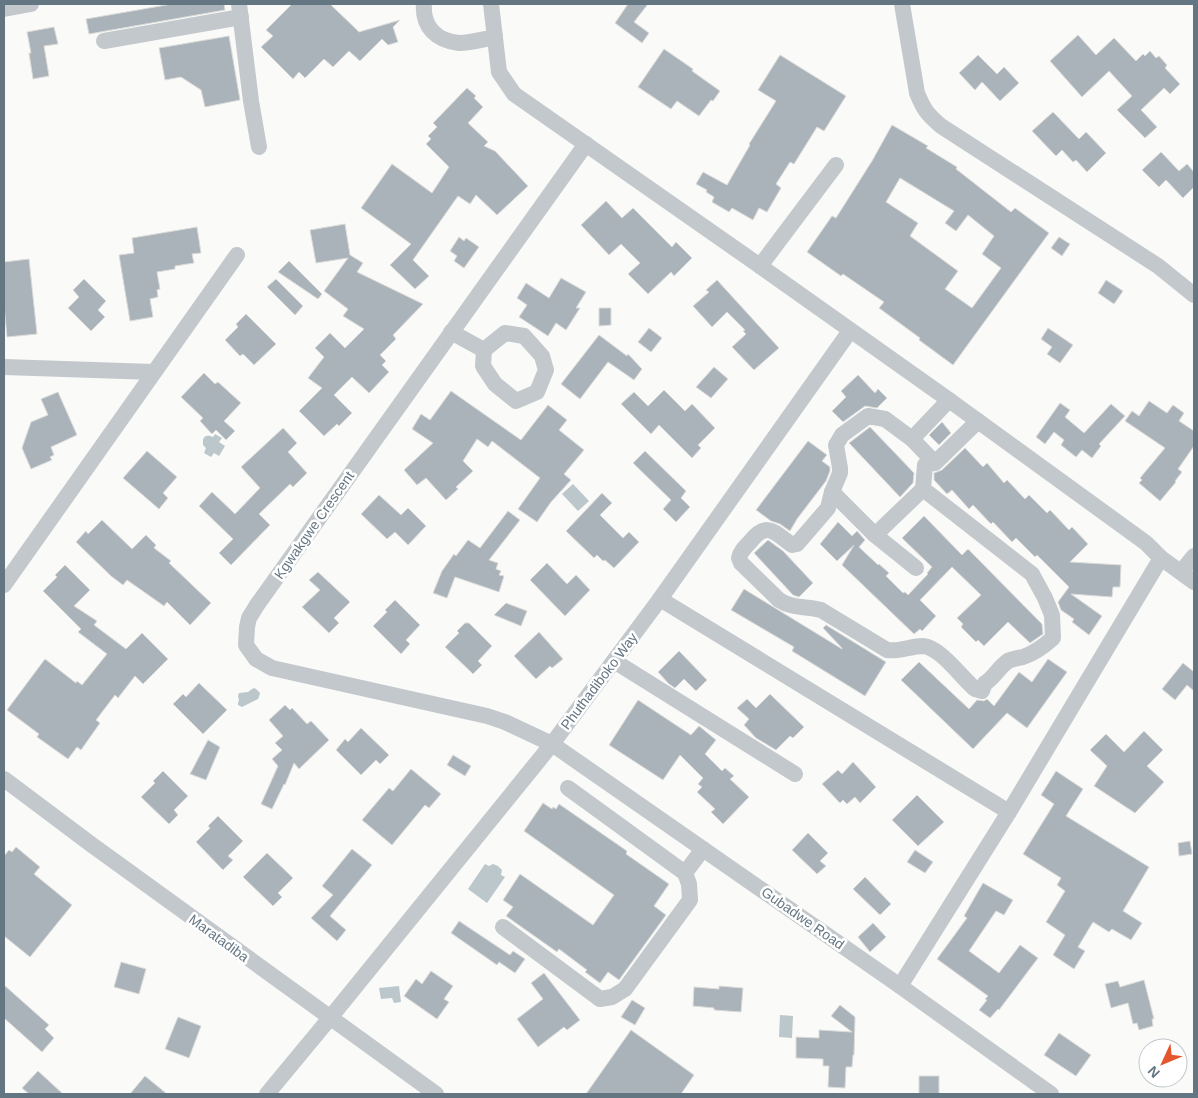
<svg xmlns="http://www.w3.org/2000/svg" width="1198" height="1098" font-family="Helvetica,sans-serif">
<rect width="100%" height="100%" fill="#fafaf8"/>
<g fill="#bbc7cb">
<path d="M215,434L222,438L219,442L225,446L219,456L214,453L211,457L204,453L206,448L203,445V440C204,435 208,435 213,437Z"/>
<path d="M573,484L589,501L578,511L562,494Z"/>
<path d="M254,688L256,689L260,693L259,697L258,699L242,707L238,705V703L239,700L238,696L239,693L248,692L252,689Z"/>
<path d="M485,864L489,866L493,864L498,866L502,870L501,875L505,877L487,903L468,889Z"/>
<path d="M399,986L401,1002L394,1003L392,998L381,999L379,988Z"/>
<path d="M780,1015L793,1016L792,1038L779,1037Z"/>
</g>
<g fill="#aab3b9" stroke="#dcdcda" fill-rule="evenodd">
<path d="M172,4H224L225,10L89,34L86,19Z"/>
<path d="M292,4H330L359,32L400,20L393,27L398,42L388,45L382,39L360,61L349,51L333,67L324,59L305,78L299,72L293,79L261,47L273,36L266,30Z"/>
<path d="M628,4H648L634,22L649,33L642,43L615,23Z"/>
<path d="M54,27L58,44L44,46L49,76L33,79L29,53H31L27,32Z"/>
<path d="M1078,35L1096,55L1114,38L1136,61L1143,54L1145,56L1150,51L1156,58L1159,56L1167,65L1165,68L1180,84L1170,94L1164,88L1141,110L1157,127L1145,138L1117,110L1132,96L1109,71L1082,97L1050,61Z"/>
<path d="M229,36L240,100L205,107L201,90L181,77L165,80L159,48Z"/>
<path d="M664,49L693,69L692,71L720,91L713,101L711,100L699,116L677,101L671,109L638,87Z"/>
<path d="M780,55L846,96L824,131L817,127L794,164L790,162L776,184L781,188L767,212L759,208L753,220L732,208L729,212L712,202L714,197L706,192L707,190L696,184L703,172L727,185L750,145L749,144L776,101L758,90Z"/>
<path d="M978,55L997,74L1004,67L1019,83L1000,101L982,82L975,90L959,73Z"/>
<path d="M467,88L476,96L474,98L483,107L468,123L488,142L484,146L495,151L528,186L497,215L476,195L470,204L458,196L413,260L429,276L415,289L390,265L411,244L361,208L392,164L432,193L449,167L426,144L431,139L428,136L437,127L433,123Z"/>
<path d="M1053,112L1079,139L1086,132L1106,153L1087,172L1076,160L1073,162L1062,150L1056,156L1032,131Z"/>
<path d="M892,125L928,146L926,148L957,167L956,169L1011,212L1015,208L1049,233L953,365L919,340L920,338L879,308L884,302L843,274L841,276L807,252L832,216L836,218L872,161ZM900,178L954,211L945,223L956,231L968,215L994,236L982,254L1001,268L972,308L945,289L958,271L910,236L918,223L886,202Z"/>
<path d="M1161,152L1179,171L1187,164L1194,172V187L1183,198L1166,180L1159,187L1142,170Z"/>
<path d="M606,201L622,218L633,208L672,247L676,242L692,258L674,276L671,272L648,294L628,274L640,263L621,244L609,255L581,225Z"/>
<path d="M345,224L350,255L363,263L357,272L423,304L393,335L396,339L380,355L386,361L382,365L389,372L369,393L352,377L334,395L352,413L339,426L337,424L324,436L299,411L322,388L308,378L324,357L315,348L330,333L345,348L364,329L343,316L348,309L324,291L348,258L316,263L310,230Z"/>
<path d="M197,227L201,253L192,254L194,263L175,266V269L157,272L160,289L157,290L158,297L150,299L153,317L130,321L119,255L134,253L132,238Z"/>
<path d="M459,237L464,241L466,238L479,247L464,268L454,261L457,256L450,251Z"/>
<path d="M1059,237L1070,244L1062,256L1051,248Z"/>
<path d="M29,259L37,334L7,337L4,305V262Z"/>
<path d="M289,261L322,294L318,299L278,272Z"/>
<path d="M561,278L586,292L576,308H580L566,330L556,323L548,336L519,317L527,305L517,298L526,283L549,298Z"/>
<path d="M84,279L106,301L98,310L105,317L91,331L68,308L79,297L73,290Z"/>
<path d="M276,279L303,306L295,315L267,287Z"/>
<path d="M717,280L779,348L754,370L732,347L746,334L743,331L745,330L727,312L712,327L693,306L709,292L706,290Z"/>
<path d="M1106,280L1123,291L1114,304L1098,293Z"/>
<path d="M599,308H611V325L599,326Z"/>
<path d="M246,314L276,344L254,365L243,354L240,356L225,340L238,327L236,324Z"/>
<path d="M649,328L662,338L651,352L638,342Z"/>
<path d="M1048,328L1073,345L1060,363L1047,354L1052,347L1041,339Z"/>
<path d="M599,335L627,356L628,354L642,369L634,380L608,362L580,399L561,384Z"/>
<path d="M714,367L728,379L711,398L696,387Z"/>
<path d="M204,373L215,384L218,382L241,403L224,421L235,431L226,440L216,430L212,434L200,421L203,418L181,397Z"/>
<path d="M858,375L875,393L878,389L887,398L877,408L865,406L843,422L832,411L846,397L841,391Z"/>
<path d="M664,390L685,411L692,404L715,428L698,445L701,448L692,458L659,425L651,434L621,404L634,392L648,406Z"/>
<path d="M451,391L521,440L548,405L567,420L559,430L584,450L564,474L571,480L551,502L537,522L518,509L540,478L492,441L488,447L477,439L463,461L473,471L456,487L458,489L446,500L426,478L417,485L404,470L433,443L412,429L421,414L430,420Z"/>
<path d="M58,392L77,435L51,447L54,455L50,457L52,460L31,469L22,448L31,422L48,415L41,399Z"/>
<path d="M1149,401L1167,413L1173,405L1184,413L1179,421L1194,431V446L1178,469L1182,472L1175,481L1176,482L1160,501L1139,483L1142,480L1140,478L1165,448L1125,421L1132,411L1139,416Z"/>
<path d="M1060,403L1070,410L1065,417L1084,433L1111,404L1125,416L1099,444L1101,446L1092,458L1082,450L1076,457L1061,445L1064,440L1054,432L1045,444L1036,437Z"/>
<path d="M942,422L951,433L939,445L929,435Z"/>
<path d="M870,427L914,473L913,483L900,497L849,443Z"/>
<path d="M283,428L297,443L288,452L307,473L293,487L290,484L259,514L270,525L231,565L219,553L233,539L199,506L212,492L235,514L260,488L241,467Z"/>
<path d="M808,441L827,455L822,461L830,467V471L826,481L797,519L790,531L780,524L771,521L756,510Z"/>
<path d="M965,448L983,467L987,463L1004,483L1007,480L1025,499L1029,495L1047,513L1050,510L1069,530L1072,527L1088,544L1070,562L1121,565L1120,587H1113L1112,597L1071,594L1102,616L1089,635L1072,622L1074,619L1061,610L1058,602L1069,587L1037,555L1035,557L1016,538L1012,542L993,522L991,524L973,505L969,509L952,490L947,494L934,480V473L942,470Z"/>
<path d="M147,451L177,477L163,493L168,498L159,509L123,478Z"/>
<path d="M645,451L686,491L681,498L690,507L676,522L663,509L671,500L633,463Z"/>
<path d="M602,493L612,503L600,515L623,538L629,532L639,542L614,568L605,560L603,561L597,555L594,558L566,531Z"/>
<path d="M379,495L401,515L408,508L426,526L408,545L395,532L387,539L361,514Z"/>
<path d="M508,511L520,520L489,560L498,563L496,569L501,571L499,575L504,576L499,592L455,577L447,598L433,593L442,571L454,554L456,556L468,540L480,548Z"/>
<path d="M924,516L962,555L968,549L1042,624L1043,634L1030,643L1008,622L984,646L978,640L976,642L961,627L963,624L957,618L981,595L952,567L920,600L936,616L922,631L920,629L914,634L842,565L854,545L837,561L820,544L838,522L852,536L857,531L865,540L859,547L878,565L879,564L889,573L886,576L903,593L905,592L908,595L928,574L927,573L932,567L902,538Z"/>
<path d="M102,520L132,549L146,535L156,545L154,548L171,561L169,563L211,603L190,625L167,602L164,606L127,580L123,585L111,576L76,542L86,531L88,534Z"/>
<path d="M768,540L783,551L813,583L799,597L793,595L754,553Z"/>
<path d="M547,563L567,584L576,575L590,590L565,616L530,580Z"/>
<path d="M65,565L90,590L74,606L97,621L94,625L126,649L142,633L168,659L143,684L135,676L118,698L115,695L96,720L100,723L81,750L77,747L68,759L37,737L39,734L7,710L45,659L76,683L77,681L82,685L107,654L78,632L81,629L43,591L57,577L55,575Z"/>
<path d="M318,572L350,602L334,618L339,623L329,633L302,607L320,590L309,580Z"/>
<path d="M744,589L842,649V648L823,628L826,625L886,662L865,696L792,651L794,647L731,610Z"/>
<path d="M395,600L420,625L406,640L410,644L401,654L373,626L387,612L385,610Z"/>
<path d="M506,603L527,611L521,626L494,615Z"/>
<path d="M465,623H469L492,646L478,661L482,665L473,674L445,647L459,633L457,631Z"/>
<path d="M539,632L563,659L552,668L550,666L536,679L514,656Z"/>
<path d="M679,651L707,680L696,691L684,679L675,688L669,684L658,672Z"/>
<path d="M1048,659L1067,672L1027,728L1007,713L973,749L901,680L919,662L969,709L977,700L984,701L987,699L994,706L1019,672L1032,682Z"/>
<path d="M1183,663L1194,672V691L1187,685L1175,700L1162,689Z"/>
<path d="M199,683L227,710L203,734L173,704L183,694L186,697Z"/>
<path d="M770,694L804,727L793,738L790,736L776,750L756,738L744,725L749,719L737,708L747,699L756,708Z"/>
<path d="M638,700L691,735L699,726L716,740L705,754L722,771L725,768L734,776L730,779L749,797L723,824L711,812L715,809L697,792L702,787L698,784L703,778L680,755L663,780L609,745Z"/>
<path d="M285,705L290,710L292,708L307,724L311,721L329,740L299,769L294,763L285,785L284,784L272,809L261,804L278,766L272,759L282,750L275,743L283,736L269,720Z"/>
<path d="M361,728L389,755L380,764L376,760L361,775L336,750L345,739L348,742Z"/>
<path d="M1144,731L1163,750L1147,766L1164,782L1135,813L1094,786L1107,766L1090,750L1106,734L1124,752Z"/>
<path d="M208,740L220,747L206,780L190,774Z"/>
<path d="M453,755L471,766L465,776L447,765Z"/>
<path d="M853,762L876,787L860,803L855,797L847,804L843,800L840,803L822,784L838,770L842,774Z"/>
<path d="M411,769L441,794L429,808L425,805L392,845L362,820L389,788L393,791Z"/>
<path d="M163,771L188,796L174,810L178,815L169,824L141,797L155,783L153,781Z"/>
<path d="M1056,771L1083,789L1066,816L1149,867L1123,911L1142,923L1131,940L1112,929L1109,932L1093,922L1078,947L1085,951L1074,969L1053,955L1065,935L1046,922L1065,891L1057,885L1061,878L1023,854L1054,804L1041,795Z"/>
<path d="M917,795L944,822L918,846L892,820Z"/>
<path d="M543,803L552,809L553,807L556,809L559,804L627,851L626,854L669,884L654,906L666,915L619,980L608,972L600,983L585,972L587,970L559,949L557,952L506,916L513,907L503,900L520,874L593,925L614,895L524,831Z"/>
<path d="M218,816L243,841L228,856L233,860L223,870L196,842L210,828L208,826Z"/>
<path d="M808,833L828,853L820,861L826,866L817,874L792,850Z"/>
<path d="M1190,841L1192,854L1179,856L1178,843Z"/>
<path d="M16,847L40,867L34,874L72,905L30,957L4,936V856L9,850L12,852Z"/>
<path d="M352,849L372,865L330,916L346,930L337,941L311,918L333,895L322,886Z"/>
<path d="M915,850L933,862L925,873L907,862Z"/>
<path d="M267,853L293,878L278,893L282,897L273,906L243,877Z"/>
<path d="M865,877L891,904L880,915L853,889Z"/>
<path d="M983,883L1013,900L1004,915L996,911L969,951L999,973L1020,945L1038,958L999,1010L998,1009L990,1018L979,1010L987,1000L985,999L988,996L937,959L967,918L964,916Z"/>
<path d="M459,921L510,955L513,951L525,959L515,973L499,962L497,965L451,933Z"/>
<path d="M873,923L886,937L870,952L858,937Z"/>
<path d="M121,962L146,969L139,994L114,987Z"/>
<path d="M431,971L453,986L444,999L449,1002L437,1019L404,996L416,979L422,984Z"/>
<path d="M544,973L580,1020L567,1030L564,1027L538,1047L517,1019L543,999L531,983Z"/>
<path d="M1144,980L1154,1019H1152L1153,1026L1139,1030L1137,1023L1133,1024L1128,1003L1111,1008L1105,984L1118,981L1120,987Z"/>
<path d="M4,985L49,1025L45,1029L54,1038L42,1052L4,1018Z"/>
<path d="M719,986L743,988L741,1012L714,1010V1008L693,1006L694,987L719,989Z"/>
<path d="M632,1000L645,1008L635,1025L621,1017Z"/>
<path d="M840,1005L855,1017L854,1055H853L852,1067H846L845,1088L828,1087L829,1066H823V1059L796,1058V1037L819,1038V1030L852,1032L831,1016Z"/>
<path d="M178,1017L201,1026L189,1058L165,1049Z"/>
<path d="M631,1030L694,1075L681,1094H586Z"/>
<path d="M1059,1033L1091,1055L1076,1076L1044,1055Z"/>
<path d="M38,1071L63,1094H29L22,1088Z"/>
<path d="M145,1076L167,1094H130Z"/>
<rect x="919" y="1076" width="20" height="18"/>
</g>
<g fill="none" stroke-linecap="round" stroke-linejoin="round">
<g stroke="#c3c8cc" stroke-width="16">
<path d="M239,4L251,101L259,147"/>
<path d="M424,4C422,27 437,41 459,43C471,43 484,39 495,37"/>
<path d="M491,4L499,72L514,94L760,266L949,400L1146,543L1161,558L1194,582"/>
<path d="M902,4L917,93C924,110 927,114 941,126L1158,266L1194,295"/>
<path d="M4,9L31,4"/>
<path d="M104,41L241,17"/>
<path d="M586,144L257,605L249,618L247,627L246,645L256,659L272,668L487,716L505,722L552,744L900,986L1051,1094"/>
<path d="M760,266L836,165"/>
<path d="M451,332L484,350"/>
<path d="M505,333L524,336L542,356L546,370L537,392L516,401L495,384L483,366L484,350Z"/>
<path d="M4,367L154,372"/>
<path d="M912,439L949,400"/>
<path d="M935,463L912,439L885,419L868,416L842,435L836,445L840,468V473L832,492L828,508L797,544L792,545C775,533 767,520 750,542C745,547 740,552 739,558L741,563L779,600C793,609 806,606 821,610L887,650C899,652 911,646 923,646C940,647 961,677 975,689L982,691L985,683C992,680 999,667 1008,661C1012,659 1018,658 1023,657C1035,653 1043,647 1053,638L1052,615L1045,598L1032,574L923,489L925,465L935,463L978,421"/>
<path d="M832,492L875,535L916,568"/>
<path d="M875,535L923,489"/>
<path d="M1181,572L1194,556"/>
<path d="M4,585L237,255"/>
<path d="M660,599L1009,812"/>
<path d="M614,661L795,774"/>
<path d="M4,779L92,845L436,1094"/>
<path d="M568,788L685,873"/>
<path d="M503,927L600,999L612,997L625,989L690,900L689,884L685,873L703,849"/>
<path d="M900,986L1009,812L1161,558"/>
<path d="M267,1094L330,1018L552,744L660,599L850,331"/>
</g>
</g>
<g text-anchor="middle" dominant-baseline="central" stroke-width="5" stroke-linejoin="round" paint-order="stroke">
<g font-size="14" fill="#657683" stroke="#fff">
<text transform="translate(314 525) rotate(-55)">Kgwakgwe Crescent</text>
<text transform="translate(599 681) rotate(-53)">Phuthadiboko Way</text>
<text transform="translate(803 918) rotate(35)">Gubadwe Road</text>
<text transform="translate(219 938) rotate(36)">Maratadiba</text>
</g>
</g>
<rect width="1198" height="1098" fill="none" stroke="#657683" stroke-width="10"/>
<g transform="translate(1163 1063) rotate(226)"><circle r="24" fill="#ffffff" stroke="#c1c8cd"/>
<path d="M0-4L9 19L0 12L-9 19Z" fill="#e4572e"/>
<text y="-8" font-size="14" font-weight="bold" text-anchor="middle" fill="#657683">N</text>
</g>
</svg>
